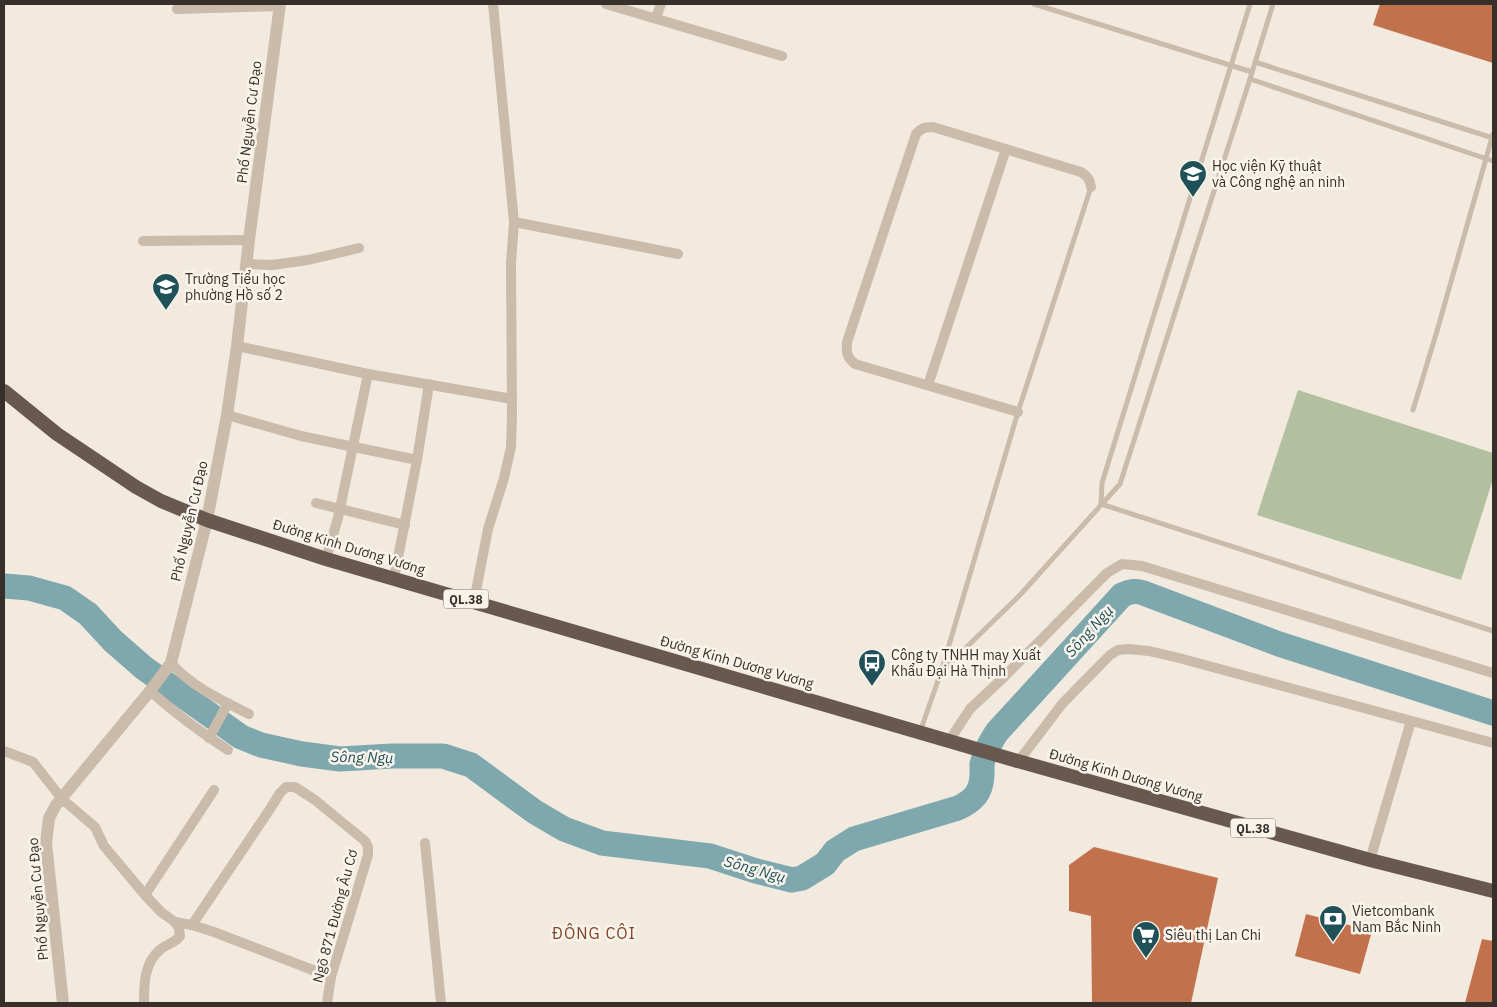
<svg xmlns="http://www.w3.org/2000/svg" width="1497" height="1007" font-family="'IBM Plex Sans',sans-serif">
<rect width="100%" height="100%" fill="#f2eade"/>
<path fill="#b3c09f" d="M1298,390L1493,453V479L1461,580L1257,515Z"/>
<g fill="none" stroke-linecap="round" stroke-linejoin="round">
<path stroke="#7ea8ae" stroke-width="25" d="M4,586L29,588L65,598L88,614L113,641L144,668L241,737L261,745L302,754L340,759L392,756H443L471,765L535,812L564,829L602,843L710,856L756,871L792,880L802,878L825,864L835,851L854,839L958,808C973,801 981,793 982,776C982,772 982,768 982,764C985,751 990,743 997,732L1122,595C1131,591 1137,590 1146,594L1279,644L1493,713"/>
</g>
<g fill="#c1724d">
<path d="M1380,4H1493V63L1373,25Z"/>
<path d="M1094,847L1218,878L1191,1003H1092L1091,916L1069,911V865Z"/>
<path d="M1306,914L1372,931L1360,974L1295,956Z"/>
<path d="M1482,939L1493,941V1003H1465Z"/>
</g>
<g fill="none" stroke-linecap="round" stroke-linejoin="round">
<g stroke="#cabbaa" stroke-width="5">
<path d="M1034,4L1252,72"/>
<path d="M1250,4L1102,483L1101,504L1493,631"/>
<path d="M1255,62L1493,138"/>
<path d="M1250,79L1493,161"/>
<path d="M1413,410L1437,331L1493,134"/>
<path d="M941,672L1018,412L1091,187"/>
<path d="M920,732L941,672L1020,595L1120,484L1250,79L1273,4"/>
</g>
<g stroke="#cabbaa" stroke-width="10">
<path d="M606,4L782,56"/>
<path d="M177,9L280,6"/>
<path d="M656,17L661,4"/>
<path d="M514,222L678,254"/>
<path d="M143,241L249,240"/>
<path d="M248,264L272,265L308,260L359,248"/>
<path d="M237,346L368,374L512,399"/>
<path d="M928,385L1006,149"/>
<path d="M1018,412L855,364C847,357 846,353 847,342L916,134C921,128 925,127 933,127L1081,172C1087,176 1090,179 1091,187"/>
<path d="M227,415L301,436L417,460L394,578"/>
<path d="M417,460L429,384"/>
<path d="M316,503L405,525"/>
<path d="M326,559L338,518L368,374"/>
<path d="M474,601L488,529L504,478L511,447L512,415L511,263L514,222L493,4"/>
<path d="M171,663C192,687 221,700 249,714"/>
<path d="M150,691C175,713 200,732 228,750"/>
<path d="M209,738L228,703"/>
<path d="M949,741L970,709L1003,678L1107,573L1122,564L1142,566L1493,673"/>
<path d="M4,751L33,762L62,799L95,827L104,846L145,895L161,912L175,922L192,925L214,932L331,977"/>
<path d="M1018,762L1062,704L1110,655L1118,650L1128,649L1149,651L1179,658L1493,743"/>
<path d="M425,843L441,1003"/>
<path d="M1370,860L1411,721"/>
<path d="M145,895L214,790"/>
<path d="M192,925L270,809L280,793L286,787H295L315,800L365,841L368,847V855L331,977L327,1003"/>
<path d="M144,1003C144,984 144,962 161,949C168,943 174,944 180,936L179,928L175,922"/>
</g>
<path stroke="#cabbaa" stroke-width="12" d="M63,1003L46,843L49,818L56,805L150,691L171,663L207,520L227,415L237,346L249,240L280,4"/>
<path stroke="#68584e" stroke-width="14" d="M4,391L57,434L136,487L161,501L207,520L326,559L1014,760L1370,860L1493,891"/>
</g>
<defs>
<symbol id="university-pin" viewBox="-11 -11 22 30"><path d="M0 17L-7.5 6A9.5 9.5 0 1 1 7.5 6Z" fill="#205058" stroke="#f9f4eb"/><path d="M0-5L7-2L0 1L-7-2ZM-4 1L0 2.5L4 1V4Q0 6-4 4Z" fill="#fff"/></symbol>
<symbol id="school-pin" viewBox="-11 -11 22 30"><path d="M0 17L-7.5 6A9.5 9.5 0 1 1 7.5 6Z" fill="#205058" stroke="#f9f4eb"/><path d="M0-5L7-2L0 1L-7-2ZM-4 1L0 2.5L4 1V4Q0 6-4 4Z" fill="#fff"/></symbol>
<symbol id="bus-pin" viewBox="-11 -11 22 30"><path d="M0 17L-7.5 6A9.5 9.5 0 1 1 7.5 6Z" fill="#205058" stroke="#f9f4eb"/><path d="M-5-6H5V4H4V6H2V4H-2V6H-4V4H-5ZM-3.5-4V0h7V-4ZM-3.5 1.2v1.5H-2V1.2ZM2 1.2v1.5H3.5V1.2Z" fill="#fff"/></symbol>
<symbol id="bank-pin" viewBox="-11 -11 22 30"><path d="M0 17L-7.5 6A9.5 9.5 0 1 1 7.5 6Z" fill="#205058" stroke="#f9f4eb"/><path d="M-6-4H6V4H-6ZM0-2.3a2.3 2.3 0 1 0 0 4.6a2.3 2.3 0 1 0 0-4.6Z" fill="#fff"/></symbol>
<symbol id="supermarket-pin" viewBox="-11 -11 22 30"><path d="M0 17L-7.5 6A9.5 9.5 0 1 1 7.5 6Z" fill="#205058" stroke="#f9f4eb"/><path d="M-6-5.5h2.5l.6 2H6L4.5 2H-2.5L-4.4-4H-6ZM-1.5 3.2a1.3 1.3 0 1 0 .1 0ZM3 3.2a1.3 1.3 0 1 0 .1 0Z" fill="#fff"/></symbol>
</defs>
<g fill-rule="evenodd">
<use href="#university-pin" x="1177" y="158" width="32" height="43"/>
<use href="#school-pin" x="150" y="271" width="32" height="43"/>
<use href="#bus-pin" x="856" y="647" width="32" height="43"/>
<use href="#bank-pin" x="1317" y="903" width="32" height="43"/>
<use href="#supermarket-pin" x="1130" y="919" width="32" height="43"/>
</g>
<g text-anchor="middle" dominant-baseline="central" stroke-width="5" stroke-linejoin="round" paint-order="stroke">
<g fill="#f9f4eb" stroke="#716a64" stroke-width="1">
<rect x="443.5" y="589.5" width="45" height="19" rx="4"/>
<rect x="1230.5" y="818.5" width="45" height="19" rx="4"/>
</g>
<g font-size="12" font-weight="bold" fill="#372f2a">
<text x="466" y="599">QL.38</text>
<text x="1253" y="828">QL.38</text>
</g>
<g font-size="14" fill="#372f2a" stroke="#f9f4eb">
<text transform="translate(249 122) rotate(-83)">Phố Nguyễn Cư Đạo</text>
<text transform="translate(189 521) rotate(-77)">Phố Nguyễn Cư Đạo</text>
<text transform="translate(349 547) rotate(17)">Đường Kinh Dương Vương</text>
<text transform="translate(737 662) rotate(16)">Đường Kinh Dương Vương</text>
<text transform="translate(1126 775) rotate(16)">Đường Kinh Dương Vương</text>
<text transform="translate(38 899) rotate(-95)">Phố Nguyễn Cư Đạo</text>
<text transform="translate(335 916) rotate(-75)">Ngõ 871 Đường Âu Cơ</text>
</g>
<g font-size="14" fill="#372f2a" stroke="#f9f4eb" text-anchor="start">
<text x="1212" y="166">Học viện Kỹ thuật<tspan x="1212" dy="16">và Công nghệ an ninh</tspan></text>
<text x="185" y="279">Trường Tiểu học<tspan x="185" dy="16">phường Hồ số 2</tspan></text>
<text x="891" y="655">Công ty TNHH may Xuất<tspan x="891" dy="16">Khẩu Đại Hà Thịnh</tspan></text>
<text x="1352" y="911">Vietcombank<tspan x="1352" dy="16">Nam Bắc Ninh</tspan></text>
<text x="1165" y="935">Siêu thị Lan Chi</text>
</g>
<g font-size="15" font-style="italic" fill="#205058" stroke="#f9f4eb">
<text transform="translate(1089 631) rotate(-48)">Sông Ngụ</text>
<text transform="translate(362 757) rotate(1)">Sông Ngụ</text>
<text transform="translate(755 869) rotate(16)">Sông Ngụ</text>
</g>
<g font-size="16" letter-spacing="1" fill="#834326" stroke="#f9f4eb">
<text x="594" y="933">ĐÔNG CÔI</text>
</g>
</g>
<rect width="1497" height="1007" fill="none" stroke="#372f2a" stroke-width="10"/>
</svg>
